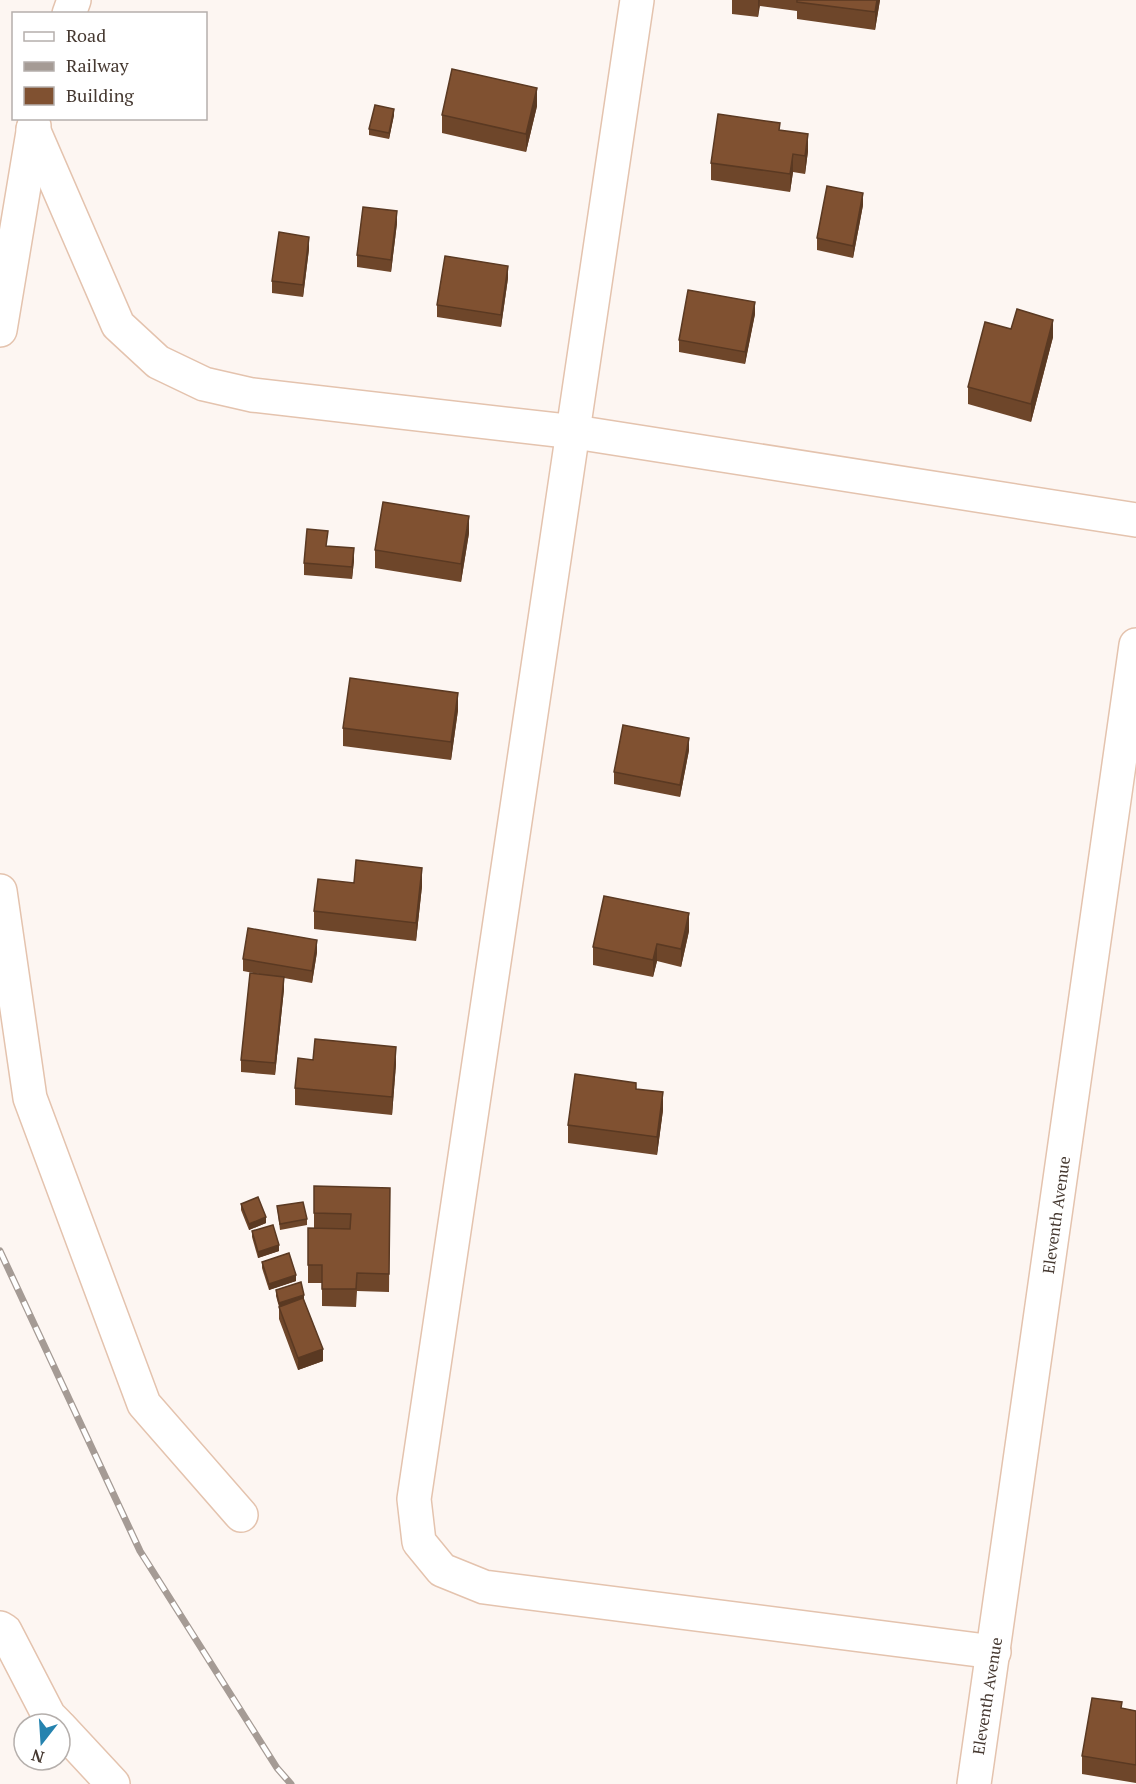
<svg xmlns="http://www.w3.org/2000/svg" width="1136" height="1784" font-family="'PT Serif',serif">
<rect width="100%" height="100%" fill="#fdf6f2"/>
<g fill="none" stroke-linecap="round" stroke-linejoin="round">
<defs>
<g id="minor">
<path d="M637,0C565,500 485,999 414,1499L419,1542L442,1570L484,1587L994,1652"/>
<path d="M69,14L74,0"/>
<path d="M33,129L118,325L158,362L204,384L252,395L575,432L1136,520"/>
<path d="M0,330L34,126"/>
<path d="M0,891L30,1098L144,1404L241,1515"/>
<path d="M0,1628L5,1631L49,1716L57,1724"/>
<path d="M60,1727L113,1784"/>
<path d="M974,1784L1136,645"/>
</g>
</defs>
<use href="#minor" stroke="#e4c3ae" stroke-width="36"/>
<use href="#minor" stroke="#fff" stroke-width="33"/>
<defs>
<path id="rail" d="M0,1251L140,1551L277,1768L291,1784"/>
</defs>
<use href="#rail" stroke="#a59b95" stroke-width="7"/>
<use href="#rail" stroke="#fff" stroke-width="4.5" stroke-dasharray="14" stroke-linecap="butt"/>
</g>
<g fill="#6e462a">
<path d="M732,0H880L875,30L797,19V11L760,6L758,17L732,14Z"/>
<path d="M537,106L526,152L442,133V115Z"/>
<path d="M394,115L389,139L369,135V129Z"/>
<path d="M780,130L808,151L805,174L793,172L790,192L711,180V163Z"/>
<path d="M863,205L853,258L817,250V238Z"/>
<path d="M397,223L391,272L357,267V255Z"/>
<path d="M309,249L303,297L272,293V281Z"/>
<path d="M508,278L501,327L437,317V305Z"/>
<path d="M755,314L745,364L679,352V340Z"/>
<path d="M1011,329L1053,337L1031,422L968,404V387Z"/>
<path d="M469,533L461,582L375,568V550Z"/>
<path d="M327,546L354,560L352,579L304,575V563Z"/>
<path d="M458,710L451,760L343,746V728Z"/>
<path d="M689,750L680,797L614,784V772Z"/>
<path d="M354,883L422,886L416,941L314,929V911Z"/>
<path d="M689,931L681,967L657,961L653,977L593,965V947Z"/>
<path d="M317,952L312,983L284,978V989L275,1075L241,1072V1060L259,974L243,971V959Z"/>
<path d="M313,1060L396,1064L392,1115L295,1105V1088Z"/>
<path d="M636,1089L663,1110L657,1155L568,1143V1125Z"/>
<path d="M314,1186L390,1188L389,1292L357,1291L356,1307L322,1306V1283H308V1228H314Z"/>
<path d="M241,1204L266,1223L249,1230L241,1210Z"/>
<path d="M277,1206L307,1219V1225L280,1230Z"/>
<path d="M252,1231L279,1251L258,1258L252,1237Z"/>
<path d="M262,1262L296,1281L269,1290L262,1268Z"/>
<path d="M276,1290L304,1300L323,1361L298,1370L279,1319V1307L276,1296Z"/>
<path d="M1122,1708L1136,1711V1783L1082,1774V1756Z"/>
</g>
<g fill="#5a3922">
<path d="M758,0H760L758,17Z"/>
<path d="M877,0H880L875,30V12Z"/>
<path d="M537,88V106L526,152V134Z"/>
<path d="M394,109V115L389,139V133Z"/>
<path d="M808,134V151L805,174V156Z"/>
<path d="M793,154V172L790,192V174Z"/>
<path d="M863,193V205L853,258V246Z"/>
<path d="M397,211V223L391,272V260Z"/>
<path d="M309,237V249L303,297V285Z"/>
<path d="M508,266V278L501,327V315Z"/>
<path d="M755,302V314L745,364V352Z"/>
<path d="M1053,320V337L1031,422V404Z"/>
<path d="M469,516V533L461,582V564Z"/>
<path d="M354,548V560L352,579V567Z"/>
<path d="M458,693V710L451,760V742Z"/>
<path d="M689,738V750L680,797V785Z"/>
<path d="M422,868V886L416,941V923Z"/>
<path d="M689,913V931L681,967V949Z"/>
<path d="M317,940V952L312,983V971Z"/>
<path d="M657,944V961L653,977V960Z"/>
<path d="M284,977V989L275,1075V1063Z"/>
<path d="M396,1047V1064L392,1115V1097Z"/>
<path d="M663,1092V1110L657,1155V1137Z"/>
<path d="M266,1217V1223L249,1230V1224Z"/>
<path d="M279,1245V1251L258,1258V1252Z"/>
<path d="M296,1275V1281L269,1290V1284Z"/>
<path d="M304,1295V1301L279,1309V1303Z"/>
<path d="M323,1349V1361L298,1370V1358Z"/>
</g>
<g fill="#805131" stroke="#5a3922" stroke-width="1.5">
<path d="M797,0H877L875,12L797,2Z"/>
<path d="M452,69L537,88L526,134L442,115Z"/>
<path d="M375,105L394,109L389,133L369,129Z"/>
<path d="M718,114L780,123L779,130L808,134L805,156L793,154L790,174L711,163Z"/>
<path d="M827,186L863,193L853,246L817,238Z"/>
<path d="M363,207L397,211L391,260L357,255Z"/>
<path d="M279,232L309,237L303,285L272,281Z"/>
<path d="M445,256L508,266L501,315L437,305Z"/>
<path d="M688,290L755,302L745,352L679,340Z"/>
<path d="M1017,309L1053,320L1031,404L968,387L985,322L1011,329Z"/>
<path d="M383,502L469,516L461,564L375,550Z"/>
<path d="M307,529L328,531L326,546L354,548L352,567L304,563Z"/>
<path d="M350,678L458,693L451,742L343,728Z"/>
<path d="M623,725L689,738L680,785L614,772Z"/>
<path d="M356,860L422,868L416,923L314,911L318,879L354,883Z"/>
<path d="M604,896L689,913L681,949L657,944L653,960L593,947Z"/>
<path d="M248,928L317,940L312,971L243,959Z"/>
<path d="M250,973L284,977L275,1063L241,1060Z"/>
<path d="M315,1039L396,1047L392,1097L295,1088L298,1058L313,1060Z"/>
<path d="M575,1074L636,1083V1089L663,1092L657,1137L568,1125Z"/>
<path d="M314,1186L390,1188L389,1274L357,1273L356,1289H322V1265H308V1228L350,1229L351,1214L314,1213Z"/>
<path d="M258,1197L266,1217L249,1224L241,1204Z"/>
<path d="M303,1202L307,1219L280,1224L277,1206Z"/>
<path d="M273,1225L279,1245L258,1252L252,1231Z"/>
<path d="M289,1253L296,1275L269,1284L262,1262Z"/>
<path d="M301,1282L304,1295L279,1303L276,1290Z"/>
<path d="M303,1298L323,1349L298,1358L279,1307Z"/>
<path d="M1092,1698L1122,1702L1121,1708L1136,1711V1765L1082,1756Z"/>
</g>
<g text-anchor="middle" dominant-baseline="central" stroke-width="6" stroke-linejoin="round" paint-order="stroke">
<g font-size="16" fill="#453830" stroke="#fff">
<text transform="translate(1056 1215) rotate(-82)">Eleventh Avenue</text>
<text transform="translate(987 1696) rotate(-81)">Eleventh Avenue</text>
</g>
</g>
<rect x="12" y="12" width="195" height="108" fill="#ffffff" stroke="#b5afac" stroke-width="1.5"/>
<rect x="24" y="32" width="30" height="9" fill="#ffffff" stroke="#b5afac" stroke-width="1.5"/>
<text x="66" y="42" font-size="18" fill="#453830">Road</text>
<rect x="24" y="62" width="30" height="9" fill="#a59b95" stroke="#b5afac" stroke-width="1.5"/>
<text x="66" y="72" font-size="18" fill="#453830">Railway</text>
<rect x="24" y="87" width="30" height="18" fill="#805131" stroke="#b5afac" stroke-width="1.5"/>
<text x="66" y="102" font-size="18" fill="#453830">Building</text>
<g transform="translate(42 1742) rotate(197)"><circle r="28" fill="#ffffff" stroke="#b5afac" stroke-width="1.5"/>
<path d="M0-4.5L10 22L0 15L-10 22Z" fill="#2583af"/>
<text y="-9" font-size="16" font-weight="bold" text-anchor="middle" fill="#453830">N</text>
</g>
</svg>
